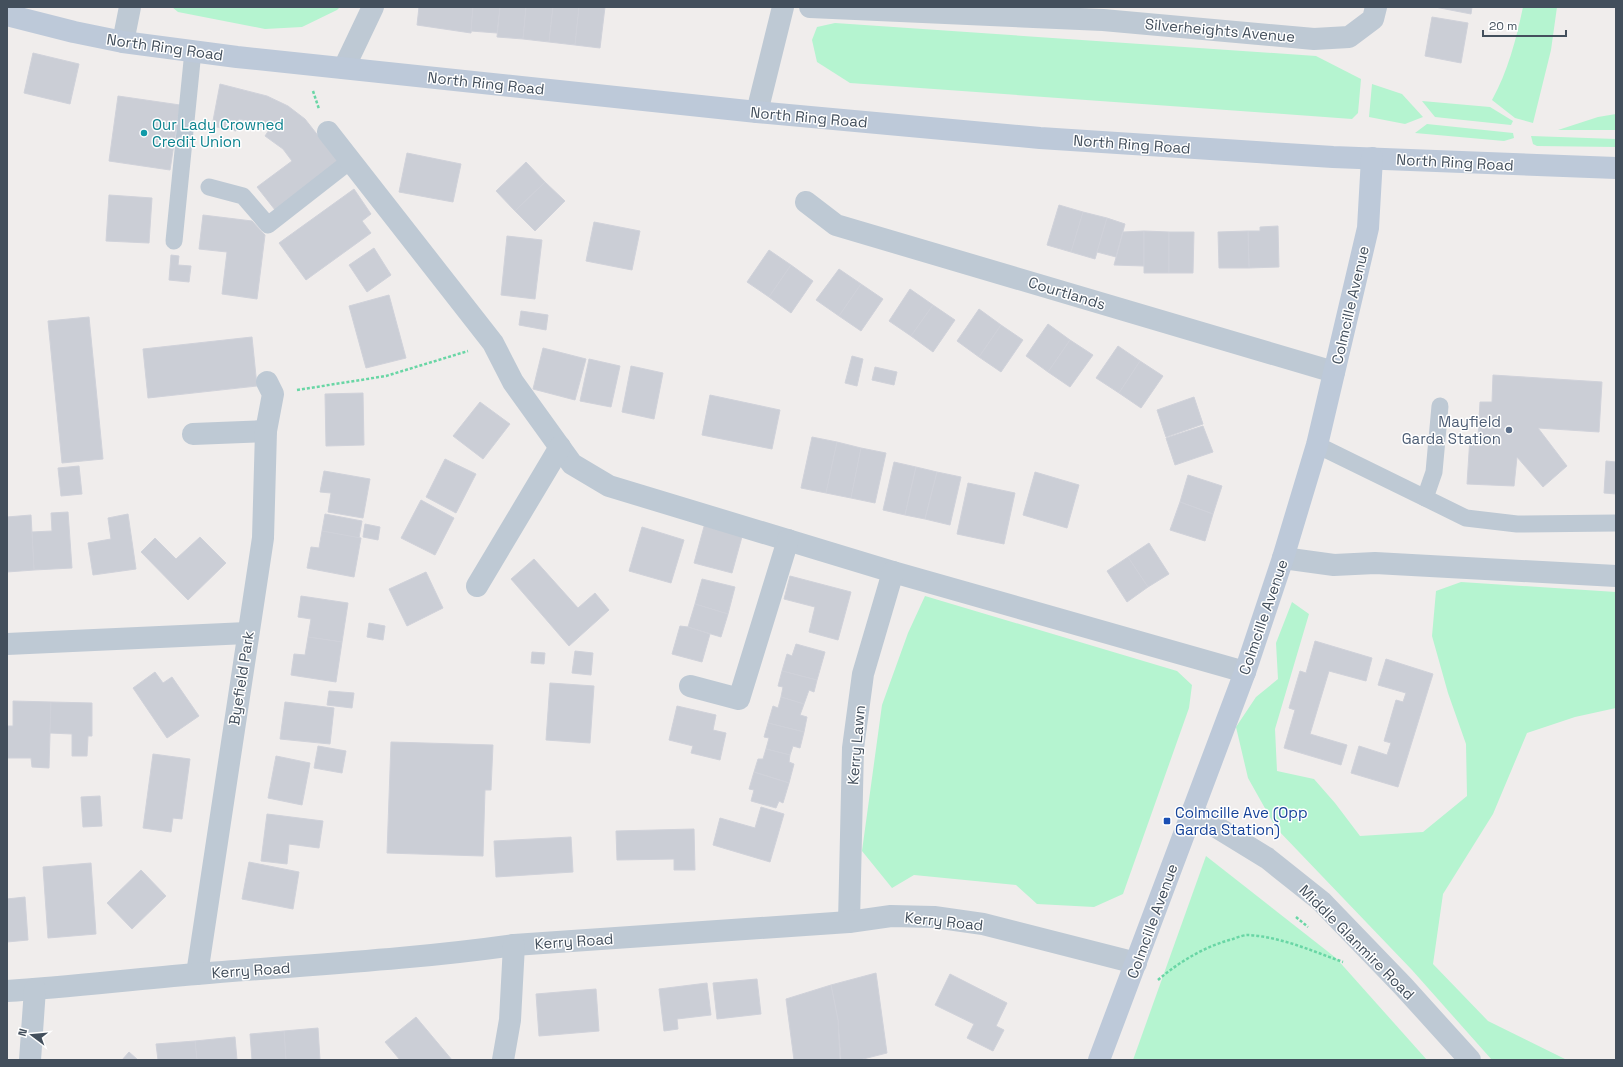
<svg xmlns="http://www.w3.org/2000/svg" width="1623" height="1067" font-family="'Space Grotesk',sans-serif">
<rect width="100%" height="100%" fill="#f0edec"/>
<g fill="#b5f4d0">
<path d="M172,7H340L337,10L302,27L265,29L178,12Z"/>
<path d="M1523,7H1557L1551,50L1533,123L1515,118L1492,100C1508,71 1516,40 1523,7Z"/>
<path d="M835,23L1316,56L1361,79L1358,113L1352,119L850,83L817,62L812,40L817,27Z"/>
<path d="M1372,84L1402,94L1423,117L1405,124L1369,117Z"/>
<path d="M1422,101L1490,107L1513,121L1511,125L1435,117Z"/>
<path d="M1616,114V130H1558L1598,117Z"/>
<path d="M1427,124L1513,133L1514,138L1504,141L1415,133Z"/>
<path d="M1531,136L1616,139V147L1537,146L1533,144Z"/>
<path d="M1461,582L1616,592V708L1575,717L1527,733L1493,814L1443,894L1433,964L1488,1021L1567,1060H1492L1412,970L1276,828L1248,778L1236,727L1256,697L1278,679L1276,643L1292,602L1309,614L1275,729L1277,771L1314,779L1335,803L1360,836L1423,832L1467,796L1466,744L1448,693L1432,636L1436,591Z"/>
<path d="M925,596L1177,671L1192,685L1189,708L1123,894L1094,907L1037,904L1016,885L914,875L892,888L862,851L882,705L908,633Z"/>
<path d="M1206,856L1336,958L1427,1060H1133Z"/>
</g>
<g fill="#cbced6" stroke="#d0d2da">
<path d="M419,7H473L471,33L417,25Z"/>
<path d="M473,7H500L497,33L471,31Z"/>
<path d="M500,7H526L523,39L497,37Z"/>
<path d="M526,7H553L549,42L523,39Z"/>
<path d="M553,7H579L575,45L549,42Z"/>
<path d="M579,7H605L600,48L575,45Z"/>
<path d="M1435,7H1472L1471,14Z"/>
<path d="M1432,17L1468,23L1461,63L1425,56Z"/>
<path d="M33,53L79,64L70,104L24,93Z"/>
<path d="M220,84L267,96L288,106L305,119L342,166L279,215L257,187L292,161L283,149L265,136L269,130L257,124L239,119L236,131L212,126Z"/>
<path d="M118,96L180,105L170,170L109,161Z"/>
<path d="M407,153L461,164L453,202L399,192Z"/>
<path d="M526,162L545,182L515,211L496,191Z"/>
<path d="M545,182L565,201L535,231L515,211Z"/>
<path d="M354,189L371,214L362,221L371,233L306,280L279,243Z"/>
<path d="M109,195L152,198L149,243L106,241Z"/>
<path d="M1059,205L1083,212L1071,252L1047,245Z"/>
<path d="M1083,212L1107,218L1095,259L1071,252Z"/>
<path d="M203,215L252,221L265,235L257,299L222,294L227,252L199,249Z"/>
<path d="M1107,218L1125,224L1116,257L1097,252Z"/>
<path d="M594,222L640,231L632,270L586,261Z"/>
<path d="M1278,226L1279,267L1249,268L1248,231H1260V227Z"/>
<path d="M1144,231V266L1114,265L1123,232Z"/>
<path d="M1144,231L1169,232V273H1144Z"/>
<path d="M1248,231L1249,268H1219L1218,232Z"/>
<path d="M1169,232H1194L1193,273H1169Z"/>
<path d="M507,236L542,240L535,299L501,295Z"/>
<path d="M374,248L391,275L367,292L349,265Z"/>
<path d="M769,250L791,265L769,297L747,282Z"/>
<path d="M171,255L179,256L178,265L191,266L189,282L169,280Z"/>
<path d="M791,265L813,281L791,313L769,297Z"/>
<path d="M839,269L861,284L839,316L816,300Z"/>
<path d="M861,284L883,299L861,331L839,316Z"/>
<path d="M910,289L933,305L911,336L889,321Z"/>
<path d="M389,295L406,358L366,368L349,306Z"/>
<path d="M933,305L955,320L933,352L911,336Z"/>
<path d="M979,309L1001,325L979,357L957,341Z"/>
<path d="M521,311L548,315L546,330L519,325Z"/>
<path d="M89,317L103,459L62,463L48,321Z"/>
<path d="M1048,324L1070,340L1048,372L1026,356Z"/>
<path d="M1001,325L1023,340L1001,372L979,357Z"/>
<path d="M252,337L257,386L148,398L143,349Z"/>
<path d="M1070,340L1093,355L1070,387L1048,372Z"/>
<path d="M1118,346L1140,361L1119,393L1096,378Z"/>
<path d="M543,348L586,359L575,400L533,389Z"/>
<path d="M852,356L863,359L857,386L845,383Z"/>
<path d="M589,359L620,366L611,407L580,401Z"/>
<path d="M1140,361L1163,376L1141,408L1119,393Z"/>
<path d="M631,366L663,373L654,419L622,412Z"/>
<path d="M875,367L897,372L894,385L872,380Z"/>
<path d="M1493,375L1602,382L1599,432L1538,428L1567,466L1543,487L1517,457L1514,486L1467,484L1470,437L1478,438L1480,402H1492Z"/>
<path d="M363,393L364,445L326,446L325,394Z"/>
<path d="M710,395L780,410L772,449L702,435Z"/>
<path d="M1194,397L1203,424L1166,437L1157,410Z"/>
<path d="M480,402L510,424L483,459L453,436Z"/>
<path d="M1203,426L1213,452L1175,465L1166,438Z"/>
<path d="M812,437L837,442L826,493L801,488Z"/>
<path d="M837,442L861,448L851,498L826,493Z"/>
<path d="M861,448L886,453L875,503L851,498Z"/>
<path d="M445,459L476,474L456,513L426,497Z"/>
<path d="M1606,461L1616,462V494L1604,493Z"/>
<path d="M894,462L916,467L905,515L883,510Z"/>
<path d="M79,466L82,494L61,496L58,468Z"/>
<path d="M916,467L937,472L925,519L905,515Z"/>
<path d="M324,471L370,479L363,518L328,512L331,493L320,492Z"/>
<path d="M937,472L961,477L950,525L925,519Z"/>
<path d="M1035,472L1079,485L1067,528L1023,515Z"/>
<path d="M1188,475L1222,486L1213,514L1180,502Z"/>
<path d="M968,483L1015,493L1004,544L957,534Z"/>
<path d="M421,500L454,518L435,555L401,538Z"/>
<path d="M1180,502L1213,514L1205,541L1170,530Z"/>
<path d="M68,512L72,568L34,570L32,532L52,531L51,513Z"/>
<path d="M128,514L136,569L93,575L88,543L111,539L108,518Z"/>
<path d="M325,514L362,521L359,538L322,531Z"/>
<path d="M31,515L34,570L7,572V517Z"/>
<path d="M705,523L743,533L732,573L694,563Z"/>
<path d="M365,524L380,527L378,540L363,537Z"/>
<path d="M642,527L684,540L671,583L629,571Z"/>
<path d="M322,531L361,538L354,577L307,568L311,547L319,548Z"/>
<path d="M200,537L226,563L188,600L141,552L155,538L176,559Z"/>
<path d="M1149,543L1169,574L1148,587L1128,557Z"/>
<path d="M1128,557L1148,587L1127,602L1107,571Z"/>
<path d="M534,559L578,608L595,593L609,610L569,646L511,579Z"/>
<path d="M426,572L443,608L407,626L389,589Z"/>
<path d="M790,576L851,592L838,640L809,632L815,607L784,599Z"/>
<path d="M702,579L735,587L728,614L695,604Z"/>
<path d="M301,596L348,603L342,642L308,637L311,619L298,617Z"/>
<path d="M695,604L728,614L721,637L688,627Z"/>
<path d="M369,623L385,626L383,640L367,637Z"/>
<path d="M680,626L688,627L710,634L702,662L672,654Z"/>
<path d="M308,637L342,642L336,682L291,675L294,654L305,655Z"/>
<path d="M1315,641L1372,658L1366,681L1329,671L1310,734L1347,745L1341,765L1284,748L1295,710L1289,708L1300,671L1306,673Z"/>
<path d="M796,644L825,652L817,680L782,671L787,654L792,656Z"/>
<path d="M575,651L593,653L591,675L572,673Z"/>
<path d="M532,652L545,653L544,664L531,663Z"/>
<path d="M1386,659L1433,674L1398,787L1351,773L1359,746L1387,755L1391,743L1384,741L1396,700L1403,702L1406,693L1378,685Z"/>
<path d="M782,671L817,680L814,692L809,690L804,704L781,697L783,687L778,686Z"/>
<path d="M155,672L163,683L172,677L199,716L167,738L133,688Z"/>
<path d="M550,683L594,686L590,743L546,740Z"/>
<path d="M329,691L354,693L352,708L327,705Z"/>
<path d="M781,697L804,704L800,715L807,717L804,732L768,723L773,706L778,708Z"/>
<path d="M13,701L51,702L49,768L32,767L31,758H7V726H13Z"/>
<path d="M51,702L92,703V736H88L87,756H72V734L50,733Z"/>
<path d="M285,702L334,708L330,744L280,739Z"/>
<path d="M677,706L716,715L713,730L726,733L720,760L691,753L693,746L669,740Z"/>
<path d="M768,723L804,732L800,748L793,746L790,755L766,749L769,738L764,737Z"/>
<path d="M391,742L493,745L491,790H485L483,856L387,853Z"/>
<path d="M318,746L346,751L342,773L314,768Z"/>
<path d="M766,749L790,755L789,762L794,764L789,783L754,772L758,759H763Z"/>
<path d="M153,754L190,759L182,819L173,818L171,832L143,828Z"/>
<path d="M276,756L310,763L302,805L268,798Z"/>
<path d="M754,772L789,783L783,803L779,801L776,808L751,801L754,790L749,789Z"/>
<path d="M100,796L102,826L83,827L81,797Z"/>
<path d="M761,807L784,814L770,862L713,845L720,818L755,828Z"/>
<path d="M267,814L323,821L319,848L289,844L287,864L261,861Z"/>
<path d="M694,829L695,870H674V859L617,860L616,831Z"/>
<path d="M571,837L573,872L496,877L494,841Z"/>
<path d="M249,862L299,872L293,909L242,899Z"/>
<path d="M91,863L96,934L48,938L43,867Z"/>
<path d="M141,870L166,896L132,929L107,903Z"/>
<path d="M25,897L28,940L7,942V899Z"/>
<path d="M876,973L887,1053L859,1060H841L838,1020L831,985Z"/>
<path d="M950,974L1007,1003L996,1026L1004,1030L993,1051L967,1038L974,1024L935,1005Z"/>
<path d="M757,979L761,1014L717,1019L713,983Z"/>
<path d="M707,983L711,1015L677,1019L678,1029L664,1031L659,989Z"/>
<path d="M831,985L838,1020L840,1060H794L786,999Z"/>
<path d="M596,989L599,1031L539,1036L536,994Z"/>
<path d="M416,1017L452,1060H400L385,1042Z"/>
<path d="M318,1028L320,1060H286L284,1031Z"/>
<path d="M284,1031L286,1060H252L250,1034Z"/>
<path d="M235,1037L237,1060H197L195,1041Z"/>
<path d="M195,1041L197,1060H158L156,1044Z"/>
<path d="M129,1052L138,1060H122Z"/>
</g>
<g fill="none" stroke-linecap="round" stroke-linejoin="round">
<g stroke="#69d6a5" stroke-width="2.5" stroke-dasharray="3 2" stroke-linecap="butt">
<path d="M313,91L319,109"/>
<path d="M297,390L386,376L468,351"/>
<path d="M1296,917L1308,927"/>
<path d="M1158,980C1180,961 1206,946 1233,939C1238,937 1244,935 1248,935C1282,937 1312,951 1343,962"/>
</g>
<g stroke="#bec9d4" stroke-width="17">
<path d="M209,187L243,196L268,225L350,161"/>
<path d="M174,241L193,51"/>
<path d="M1317,445L1466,518L1517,524L1616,523"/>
<path d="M1425,498L1434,472L1440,406"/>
</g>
<g stroke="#bec9d4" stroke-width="22">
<path d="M810,7L1103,20L1314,39L1349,37L1373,19L1376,7"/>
<path d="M123,42L130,7"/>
<path d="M344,68L373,7"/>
<path d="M757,112L783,7"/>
<path d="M328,132L493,343L513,382L572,464L609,486L893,572L1245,672"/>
<path d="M806,202L836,225L1334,372"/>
<path d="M193,434L266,431"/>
<path d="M1283,558L1334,565L1375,563L1616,576"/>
<path d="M477,586L560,447"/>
<path d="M7,644L247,633"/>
<path d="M690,686L739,699L788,540"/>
<path d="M1192,812L1267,858L1321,901L1403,986L1470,1060"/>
<path d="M849,922L853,748L863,674L893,572"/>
<path d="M197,974L263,538L266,431L273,394L267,382"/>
<path d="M7,991C70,987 134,979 197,974C303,965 408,960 514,945L849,922L891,916L934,917L983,924L1136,963"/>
<path d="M30,1060L35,989"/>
<path d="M503,1060L510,1020L514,945"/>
</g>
<g stroke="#bdc9d9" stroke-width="22">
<path d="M7,15L74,32L123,42L237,57L757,112L1040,138L1333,157L1616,168"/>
<path d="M1099,1060L1245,672L1283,558L1317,445L1368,228L1372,158"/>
</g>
</g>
<circle fill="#0f9aa8" stroke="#fff" stroke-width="1.5" cx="144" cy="133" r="4"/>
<circle fill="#5c6f8a" stroke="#fff" stroke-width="1.5" cx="1509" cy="430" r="4"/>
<rect fill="#1a4fb4" stroke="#fff" stroke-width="1.5" x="1163" y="817" width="8" height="8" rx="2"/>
<g text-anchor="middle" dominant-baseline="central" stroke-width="3" stroke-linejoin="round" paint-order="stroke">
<g font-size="15" fill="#434f5c" stroke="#fff">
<text transform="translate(1220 30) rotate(5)">Silverheights Avenue</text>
<text transform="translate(165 47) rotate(8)">North Ring Road</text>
<text transform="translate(486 83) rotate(6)">North Ring Road</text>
<text transform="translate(809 117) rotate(5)">North Ring Road</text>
<text transform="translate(1132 144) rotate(4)">North Ring Road</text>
<text transform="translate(1455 162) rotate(3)">North Ring Road</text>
<text transform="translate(1067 293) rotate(17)">Courtlands</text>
<text transform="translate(1350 305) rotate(-77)">Colmcille Avenue</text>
<text transform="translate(1263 617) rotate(-71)">Colmcille Avenue</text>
<text transform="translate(241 678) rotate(-81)">Byefield Park</text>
<text transform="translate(856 745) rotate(-85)">Kerry Lawn</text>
<text transform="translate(944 921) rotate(6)">Kerry Road</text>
<text transform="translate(1152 921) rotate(-70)">Colmcille Avenue</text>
<text transform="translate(574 941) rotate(-4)">Kerry Road</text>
<text transform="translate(1357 942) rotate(45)">Middle Glanmire Road</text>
<text transform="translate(251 970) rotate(-4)">Kerry Road</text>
</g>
<g font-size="15" fill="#0d838f" stroke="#fff" text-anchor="start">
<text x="152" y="124">Our Lady Crowned<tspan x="152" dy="17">Credit Union</tspan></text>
</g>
<g font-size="15" fill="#4e5e75" stroke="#fff" text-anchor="end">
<text x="1501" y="421">Mayfield<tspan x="1501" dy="17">Garda Station</tspan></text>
</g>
<g font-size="15" fill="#164399" stroke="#fff" text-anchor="start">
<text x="1175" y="812">Colmcille Ave (Opp<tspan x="1175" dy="17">Garda Station)</tspan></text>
</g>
</g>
<rect width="1623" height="1067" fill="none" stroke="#434f5c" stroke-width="16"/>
<g transform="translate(32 1035) rotate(286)" stroke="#ffffff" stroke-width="3" paint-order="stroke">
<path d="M0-3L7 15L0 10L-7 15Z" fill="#434f5c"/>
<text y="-6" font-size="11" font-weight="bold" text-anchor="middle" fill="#434f5c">N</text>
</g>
<path d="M1483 30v6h83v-6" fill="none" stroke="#434f5c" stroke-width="2"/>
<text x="1489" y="30" font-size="12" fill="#434f5c" stroke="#ffffff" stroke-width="3" paint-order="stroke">20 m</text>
</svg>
